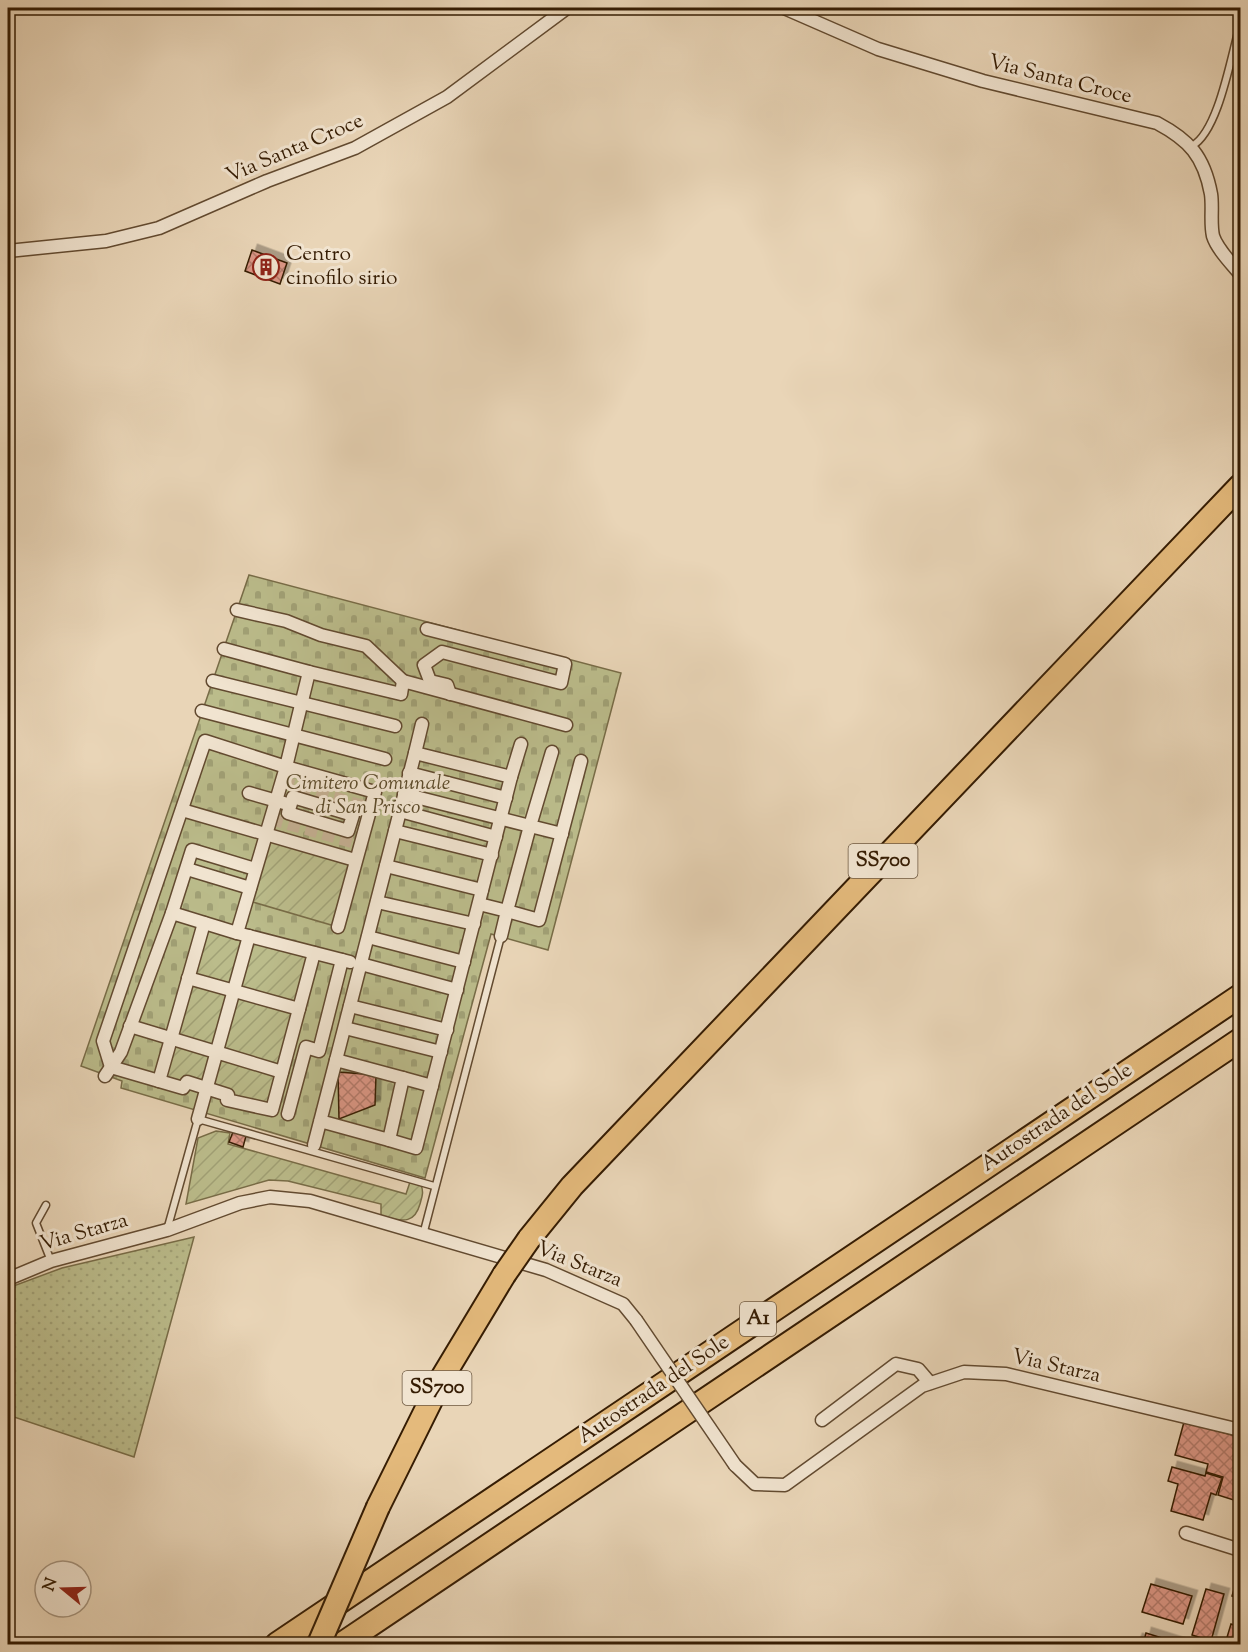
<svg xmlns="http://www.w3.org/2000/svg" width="1248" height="1652" font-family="'Sorts Mill Goudy',serif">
<defs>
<pattern id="grass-dots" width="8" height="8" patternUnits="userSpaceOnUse" patternTransform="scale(1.5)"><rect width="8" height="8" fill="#bbbc8b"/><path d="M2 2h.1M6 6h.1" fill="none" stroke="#a1a176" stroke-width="1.8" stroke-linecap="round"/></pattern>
<pattern id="cemetery-stones" width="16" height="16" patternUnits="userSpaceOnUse" patternTransform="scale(1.5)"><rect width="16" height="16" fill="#bbbc8b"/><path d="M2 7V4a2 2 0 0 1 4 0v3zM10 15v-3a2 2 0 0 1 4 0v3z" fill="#a1a176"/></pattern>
<pattern id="garden-furrows" width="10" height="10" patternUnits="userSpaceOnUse" patternTransform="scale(1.5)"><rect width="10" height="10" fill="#bbbc8b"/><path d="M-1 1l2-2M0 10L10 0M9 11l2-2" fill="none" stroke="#a1a176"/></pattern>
<pattern id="building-cross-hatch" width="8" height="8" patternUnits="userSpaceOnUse" patternTransform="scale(1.5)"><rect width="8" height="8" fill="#dc9786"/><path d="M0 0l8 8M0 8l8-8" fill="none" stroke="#b37a6b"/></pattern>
<filter id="shadow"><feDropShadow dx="5.5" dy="-5.5" stdDeviation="0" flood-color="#0004"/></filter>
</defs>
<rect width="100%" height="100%" fill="#e9d5b7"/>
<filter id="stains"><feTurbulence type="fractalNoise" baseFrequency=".00333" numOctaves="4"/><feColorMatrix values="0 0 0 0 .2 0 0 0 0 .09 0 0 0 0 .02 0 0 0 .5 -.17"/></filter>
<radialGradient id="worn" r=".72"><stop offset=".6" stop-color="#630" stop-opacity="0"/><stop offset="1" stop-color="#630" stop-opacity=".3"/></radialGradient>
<path fill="url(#grass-dots)" stroke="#786c47" stroke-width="1.5" d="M194,1237L134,1457L8,1415V1288L62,1268Z"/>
<path fill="url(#cemetery-stones)" stroke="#786c47" stroke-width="1.5" d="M249,575L621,673L548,950L491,934L425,1178L121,1088L122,1081L81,1066Z"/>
<g fill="url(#garden-furrows)" stroke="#786c47" stroke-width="1.5">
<path d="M266,834L355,860L338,927L246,900Z"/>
<path d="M204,923L314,953L272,1110L227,1094L159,1081Z"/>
<path d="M216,1131L230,1133L228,1144L406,1194L410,1182L421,1185C424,1192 422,1197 420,1204C414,1226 400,1220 381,1217V1204L288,1181L269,1180L186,1204L198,1138Z"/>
</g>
<g fill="url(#building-cross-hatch)" stroke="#351c03" stroke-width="1.5" filter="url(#shadow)">
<path d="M252,250L287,263L280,284L245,271Z"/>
<path d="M338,1072L376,1075L375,1105L339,1119Z"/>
<path d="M233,1132L246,1136L243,1147L229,1142Z"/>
<path d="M1184,1422L1240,1437V1502L1218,1495L1223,1477L1206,1472L1208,1464L1175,1455Z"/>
<path d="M1172,1467L1205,1476L1206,1473L1222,1478L1216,1495L1211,1493L1203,1520L1171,1511L1178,1484L1168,1481Z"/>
<path d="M1240,1569V1599L1232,1596Z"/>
<path d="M1151,1584L1192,1596L1183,1624L1142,1612Z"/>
<path d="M1206,1589L1224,1594L1211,1641L1192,1635Z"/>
<path d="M1231,1624L1240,1627V1644H1225Z"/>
<path d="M1146,1633L1181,1644H1135L1137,1639L1144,1641Z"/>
</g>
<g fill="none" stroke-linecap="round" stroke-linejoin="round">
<g stroke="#c5b093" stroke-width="12" stroke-dasharray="12 6" stroke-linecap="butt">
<path d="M282,782L370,808"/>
<path d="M271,819L359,844"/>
</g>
<defs>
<g id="lane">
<path d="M1192,146C1219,131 1231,55 1240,25"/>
<path d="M46,1205L36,1223L51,1261"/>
<path d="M167,1230L198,1119L434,1186"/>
<path d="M423,1235L501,936"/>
</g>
<g id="street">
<path d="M784,8L878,49L983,81L1157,123C1189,140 1204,156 1211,194C1213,207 1210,223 1213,236C1217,249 1232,264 1240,274"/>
<path d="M8,251L106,241L159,228L267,181L355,148L447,97L567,8"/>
<path d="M237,610L286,621L321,635L366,646L403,681"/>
<path d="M427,629L565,664L561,683L442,652L424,665L430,681L447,685L450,694"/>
<path d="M224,649L309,672L286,767L205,741L103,1041L111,1067L183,1088L187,1082L228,1095L227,1100L272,1110L314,953"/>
<path d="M309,672L401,694L403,681L566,725"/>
<path d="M213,681L395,726"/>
<path d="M202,711L385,759"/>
<path d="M552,752L530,826L562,834"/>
<path d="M415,753L422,724"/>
<path d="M409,773L506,798"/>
<path d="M511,777L521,744"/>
<path d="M249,793L284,803"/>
<path d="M404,794L530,826L507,911L539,920L581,761"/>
<path d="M293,797L353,815L348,831L288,813Z"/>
<path d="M182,810L355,860"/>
<path d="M400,811L496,837"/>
<path d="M395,831L492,855"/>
<path d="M386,866L482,890"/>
<path d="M187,869L250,888"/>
<path d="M377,902L474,924"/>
<path d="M479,904L507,911L501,936"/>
<path d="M172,913L192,850L255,869"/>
<path d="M338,927L375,792L286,767L237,933L350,962"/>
<path d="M368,937L464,962"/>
<path d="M361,964L457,990"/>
<path d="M188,978L299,1009"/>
<path d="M350,1006L447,1030"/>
<path d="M130,1026L282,1072"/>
<path d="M345,1028L441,1052"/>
<path d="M336,1060L415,753L511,777L416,1148L389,1140"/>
<path d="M105,1076L121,1052L172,913L237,933"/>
<path d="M403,1078L432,1086"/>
<path d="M159,1081L204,923"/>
<path d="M288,1114L306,1047L319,1051L342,960"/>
<path d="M198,1119L249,936"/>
<path d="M314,1145L336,1060L403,1078L389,1140L320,1121"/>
<path d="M8,1279L51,1261L167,1230L240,1203L270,1197L310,1201L546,1270L623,1304L636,1320"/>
<path d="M822,1420L896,1364L918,1369L930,1383"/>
<path d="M735,1465L755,1484L785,1485L922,1386L964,1372L1006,1374L1240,1430"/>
<path d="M1186,1533L1240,1550"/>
</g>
<g id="highway">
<path d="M529,1239L572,1186L1240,486"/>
<path d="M378,1507L442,1378L504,1275"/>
<path d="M277,1644L1240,996"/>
<path d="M342,1644L1240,1040"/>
</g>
</defs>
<use href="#lane" stroke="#624a30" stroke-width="9"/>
<use href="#street" stroke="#624a30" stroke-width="15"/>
<use href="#highway" stroke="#351c03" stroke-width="26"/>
<use href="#lane" stroke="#f1e4d0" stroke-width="6"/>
<use href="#street" stroke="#f1e4d0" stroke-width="12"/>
<use href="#highway" stroke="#e4ba7c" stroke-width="22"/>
<defs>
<path id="street-bridge" d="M636,1320L735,1465"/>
<g id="highway-bridge">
<path d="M504,1275L529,1239"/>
<path d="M319,1644L378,1507"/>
</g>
</defs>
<use href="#street-bridge" stroke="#624a30" stroke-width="15" stroke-linecap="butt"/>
<use href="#highway-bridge" stroke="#351c03" stroke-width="26" stroke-linecap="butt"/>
<use href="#street-bridge" stroke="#f1e4d0" stroke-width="12"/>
<use href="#highway-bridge" stroke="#e4ba7c" stroke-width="22"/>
</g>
<defs>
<symbol id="building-ring" viewBox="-11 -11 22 22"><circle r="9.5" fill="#f1e4d0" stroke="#8f2418" stroke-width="1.5"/><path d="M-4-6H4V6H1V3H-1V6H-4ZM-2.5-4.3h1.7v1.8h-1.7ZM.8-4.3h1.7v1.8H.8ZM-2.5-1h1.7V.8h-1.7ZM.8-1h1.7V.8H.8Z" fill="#8f2418"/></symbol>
</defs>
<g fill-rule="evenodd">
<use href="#building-ring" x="251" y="252" width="30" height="30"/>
</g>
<g text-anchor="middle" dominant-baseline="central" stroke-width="6" stroke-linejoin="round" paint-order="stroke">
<g fill="#f1e4d0" stroke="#6d5840" stroke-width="1.5">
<rect x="848.5" y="844" width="69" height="34" rx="4.5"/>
<rect x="740" y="1302" width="36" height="34" rx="4.5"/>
<rect x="402.5" y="1371" width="69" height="34" rx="4.5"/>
</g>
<g font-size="20" font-weight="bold" fill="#351c03">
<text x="883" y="861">SS700</text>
<text x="758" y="1319">A1</text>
<text x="437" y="1388">SS700</text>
</g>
<g font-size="21" fill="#351c03" stroke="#f1e4d0">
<text transform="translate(1060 80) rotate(14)">Via Santa Croce</text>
<text transform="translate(295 149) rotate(-23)">Via Santa Croce</text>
<text transform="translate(1057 1118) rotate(-34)">Autostrada del Sole</text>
<text transform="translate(84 1233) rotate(-16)">Via Starza</text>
<text transform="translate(579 1265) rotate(22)">Via Starza</text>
<text transform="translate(1056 1367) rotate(13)">Via Starza</text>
<text transform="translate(654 1390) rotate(-34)">Autostrada del Sole</text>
</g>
<g font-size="21" fill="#351c03" stroke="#f1e4d0" text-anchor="start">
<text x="286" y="255">Centro<tspan x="286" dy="24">cinofilo sirio</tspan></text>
</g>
<g font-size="21" font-style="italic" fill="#5d4c2c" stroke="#f1e4d0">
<text x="368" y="784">Cimitero Comunale<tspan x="368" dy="24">di San Prisco</tspan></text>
</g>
</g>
<rect width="1248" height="1652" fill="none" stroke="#e9d5b7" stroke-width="30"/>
<rect x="9" y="9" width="1230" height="1634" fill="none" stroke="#351c03" stroke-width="3"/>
<rect x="15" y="15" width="1218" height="1622" fill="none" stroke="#351c03" stroke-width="1.5"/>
<g transform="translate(63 1589) rotate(289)"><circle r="28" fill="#f1e4d0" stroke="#a6947e" stroke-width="1.5"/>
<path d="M0-4.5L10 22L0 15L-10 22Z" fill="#8f2418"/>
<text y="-9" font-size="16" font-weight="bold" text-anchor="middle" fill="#351c03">N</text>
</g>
<rect width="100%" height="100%" filter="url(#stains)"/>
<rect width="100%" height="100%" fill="url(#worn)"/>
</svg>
